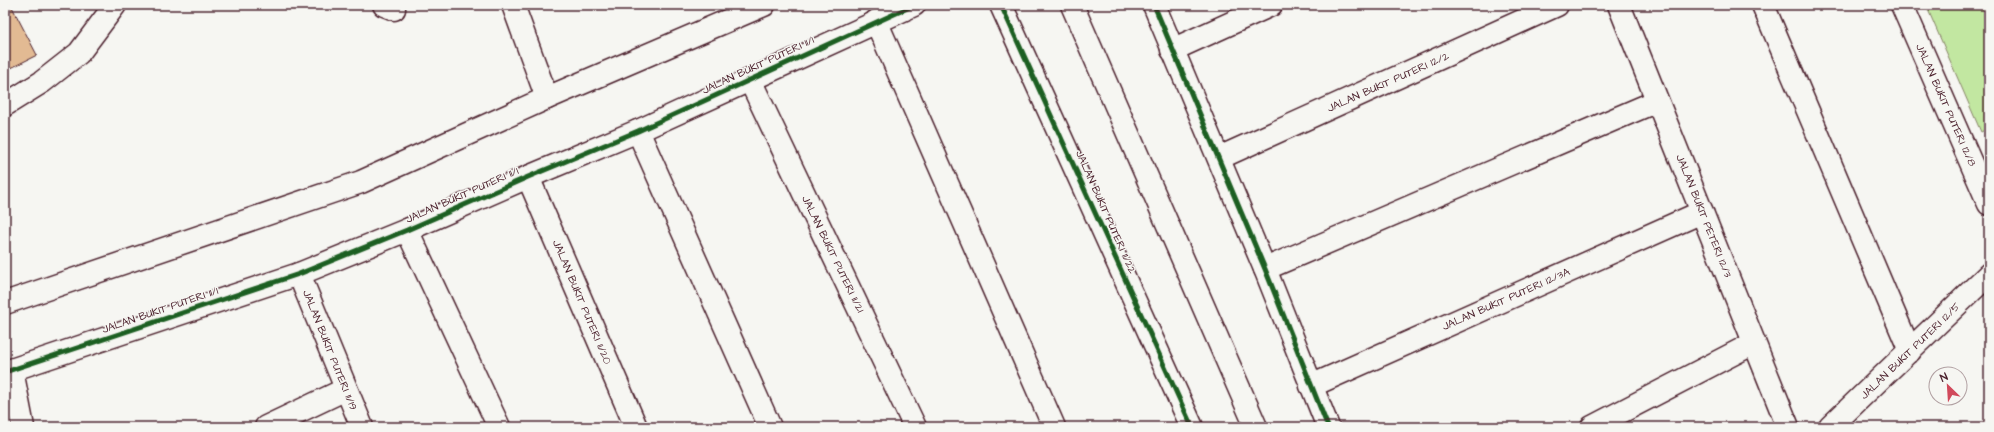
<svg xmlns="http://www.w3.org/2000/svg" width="1994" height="432" font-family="'Architects Daughter',sans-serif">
<rect width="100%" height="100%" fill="#f6f6f2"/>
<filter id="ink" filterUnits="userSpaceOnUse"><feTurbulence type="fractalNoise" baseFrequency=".025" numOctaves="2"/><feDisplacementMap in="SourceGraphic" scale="8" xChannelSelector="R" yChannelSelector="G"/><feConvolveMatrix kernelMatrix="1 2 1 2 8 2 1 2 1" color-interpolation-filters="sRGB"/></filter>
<g filter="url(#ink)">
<path fill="#c2e7a1" stroke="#868366" d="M1926,5H1989V128L1981,132Z"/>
<path fill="#e2ba93" stroke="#4a1f2b" d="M5,5H11L37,55L7,70L5,66Z"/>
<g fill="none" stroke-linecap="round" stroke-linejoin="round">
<defs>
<g id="minor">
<path d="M384,5L394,9"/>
<path d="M513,5L547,98"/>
<path d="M1001,5L1192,427"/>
<path d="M1072,5L1256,427"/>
<path d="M1154,5L1265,269L1328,427"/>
<path d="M1619,5L1788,427"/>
<path d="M1763,5L1910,351"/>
<path d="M1902,5L1989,204"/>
<path d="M876,21L1054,427"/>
<path d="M1172,50L1271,5"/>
<path d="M750,80L915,427"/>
<path d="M5,105L42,82L79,53L115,5"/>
<path d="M638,131L770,427"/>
<path d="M1219,158L1557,5"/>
<path d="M528,177L636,427"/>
<path d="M407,230L499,427"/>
<path d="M1265,269L1657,101"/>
<path d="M299,274L362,427"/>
<path d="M5,303L361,182L547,98L764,5"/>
<path d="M12,370L23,427"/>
<path d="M5,372L299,274L407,230L528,177L638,131L914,5"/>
<path d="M1311,386L1702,212"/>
<path d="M266,427L346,389"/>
<path d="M1592,427L1754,343"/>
<path d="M1830,427L1989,274"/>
</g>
</defs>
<use href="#minor" stroke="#4a1f2b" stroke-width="25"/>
<use href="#minor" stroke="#f6f6f2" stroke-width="22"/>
<defs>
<g id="cycleway">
<path d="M1001,5L1192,427"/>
<path d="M1154,5L1265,269L1328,427"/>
<path d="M5,372L299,274L407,230L528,177L638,131L914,5"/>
</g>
</defs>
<use href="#cycleway" stroke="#f6f6f2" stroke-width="8"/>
<use href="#cycleway" stroke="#1b5e20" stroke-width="5"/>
</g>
</g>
<g text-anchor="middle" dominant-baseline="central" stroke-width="3" stroke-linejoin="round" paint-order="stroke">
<g font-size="11" fill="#4a1f2b" stroke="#f6f6f2">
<text transform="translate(758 65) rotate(-25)">JALAN BUKIT PUTERI 11/1</text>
<text transform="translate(1388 82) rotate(-24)">JALAN BUKIT PUTERI 12/2</text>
<text transform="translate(1946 105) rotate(66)">JALAN BUKIT PUTERI 12/8</text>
<text transform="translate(462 195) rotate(-24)">JALAN BUKIT PUTERI 11/1</text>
<text transform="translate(1106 212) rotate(66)">JALAN BUKIT PUTERI 11/22</text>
<text transform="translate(1704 216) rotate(68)">JALAN BUKIT PETERI 12/3</text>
<text transform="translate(833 254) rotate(64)">JALAN BUKIT PUTERI 11/21</text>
<text transform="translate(1506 299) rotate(-24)">JALAN BUKIT PUTERI 12/3A</text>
<text transform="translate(582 302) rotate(67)">JALAN BUKIT PUTERI 11/20</text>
<text transform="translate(160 310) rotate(-19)">JALAN BUKIT PUTERI 11/1</text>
<text transform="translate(330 350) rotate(68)">JALAN BUKIT PUTERI 11/19</text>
<text transform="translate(1910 351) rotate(-44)">JALAN BUKIT PUTERI 12/5</text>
</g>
</g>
<rect width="1994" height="432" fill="none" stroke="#f6f6f2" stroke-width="20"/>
<rect x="10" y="10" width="1974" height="412" fill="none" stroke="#4a1f2b" stroke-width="1.5" filter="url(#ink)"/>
<g transform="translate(1948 386) rotate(335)"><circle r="19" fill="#f6f6f2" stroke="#b1a0a2"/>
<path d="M0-3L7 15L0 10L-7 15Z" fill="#d1495b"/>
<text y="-6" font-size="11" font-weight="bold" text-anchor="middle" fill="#4a1f2b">N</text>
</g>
</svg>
